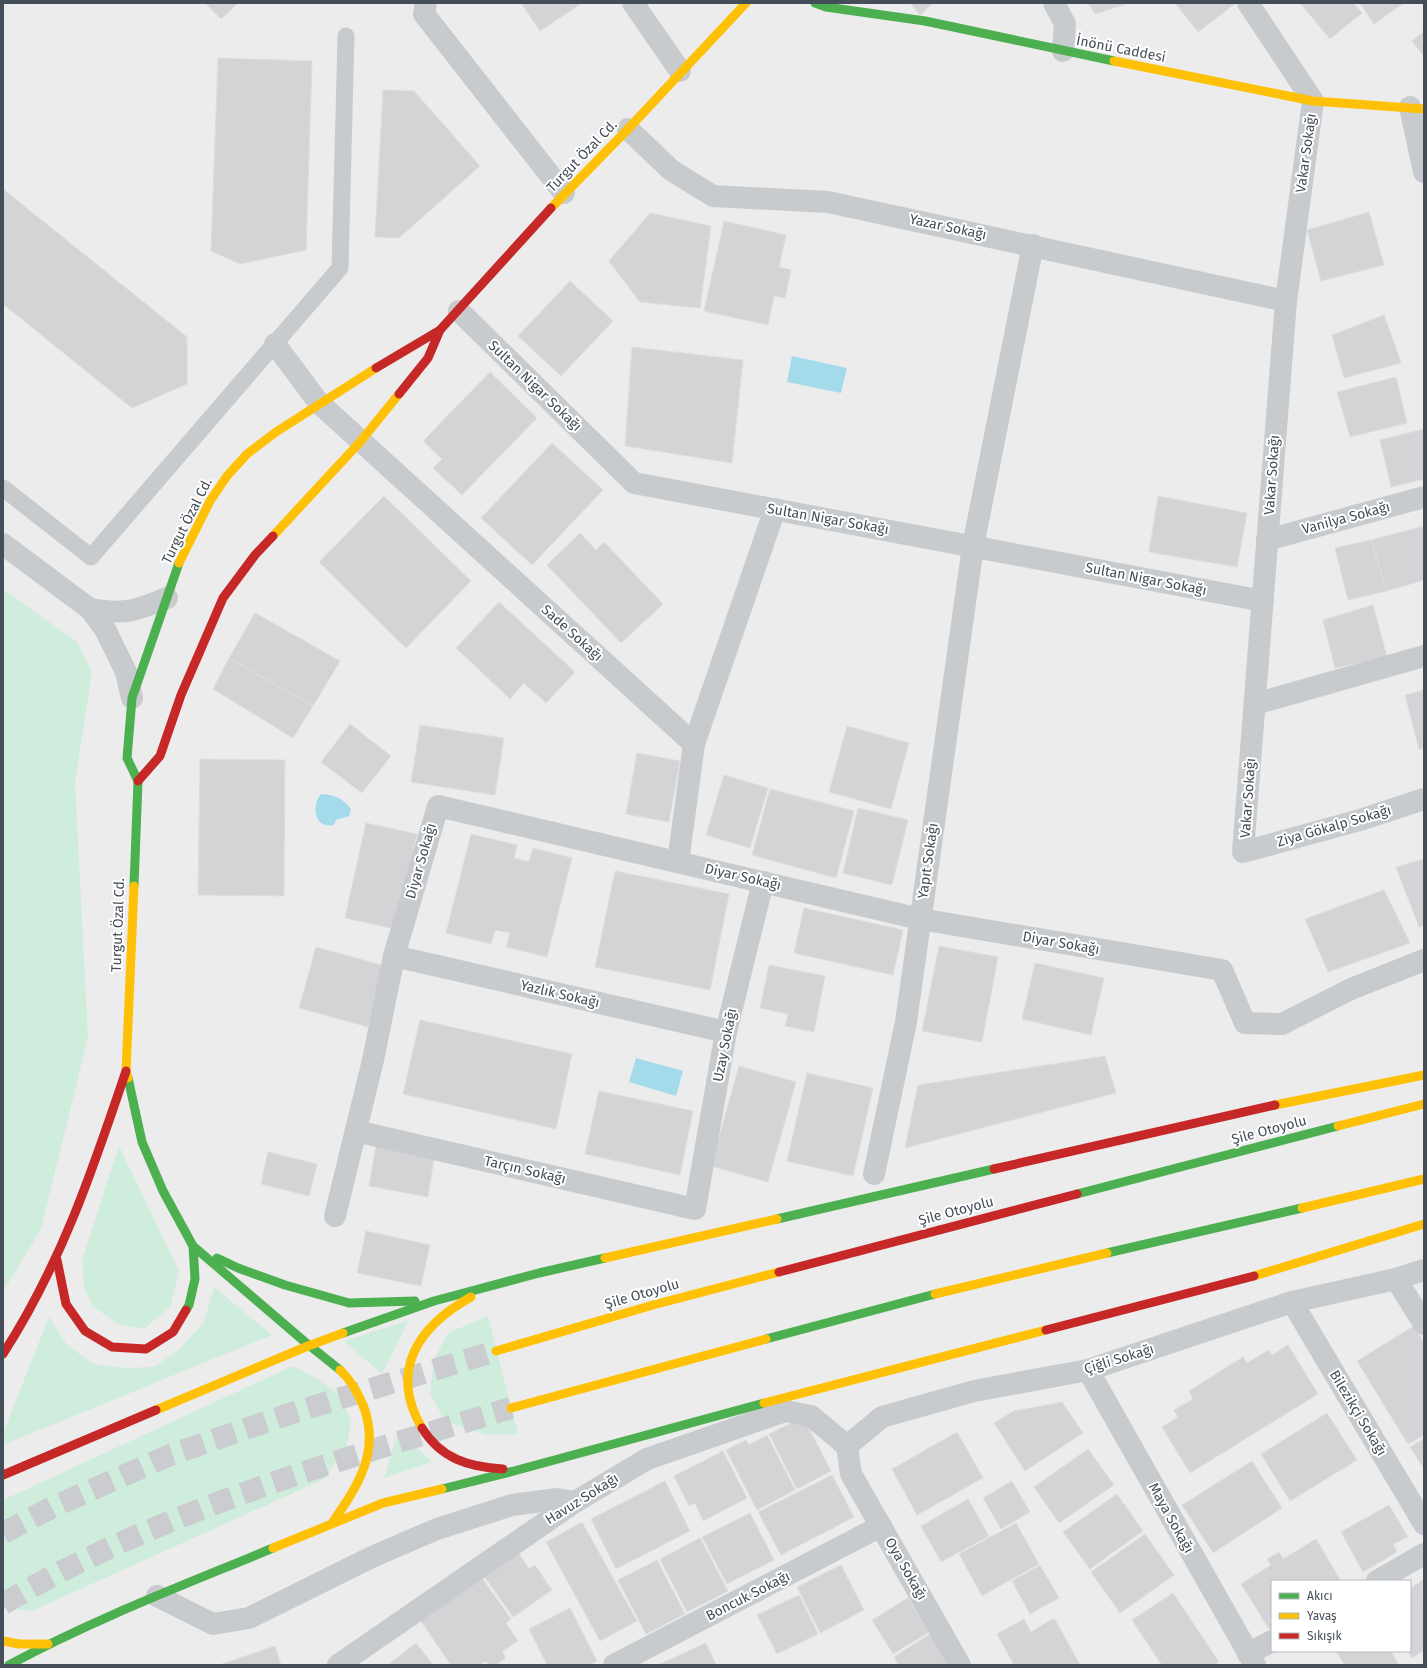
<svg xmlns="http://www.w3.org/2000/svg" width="1427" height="1668" font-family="'Fira Sans',sans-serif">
<rect width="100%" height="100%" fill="#edecec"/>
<g fill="#cfeddc">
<path d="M3,589L77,642L92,672L75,783L88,1037L41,1229L3,1292Z"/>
<path d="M119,1146L179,1271L170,1307L144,1329L120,1325L92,1306L84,1286L82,1260Z"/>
<path d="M214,1287L272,1335L3,1445V1433L49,1317L67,1345L94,1364L125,1368L154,1367L180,1349L204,1322Z"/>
<path d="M488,1316L518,1434L486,1435L445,1421L430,1393L434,1359L448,1333Z"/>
<path d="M409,1320L382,1374L344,1341Z"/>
<path d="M293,1366L318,1379L338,1394L351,1420L347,1446L324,1479L32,1611L3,1608V1500Z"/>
<path d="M399,1430L432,1462L384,1478Z"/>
</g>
<g fill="#a4dbeb">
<path d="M792,356L847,368L841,393L787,382Z"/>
<path d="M321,794C333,794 344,799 351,809L349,816L336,820L334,825C314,829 311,806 321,794Z"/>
<path d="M636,1058L683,1071L676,1096L629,1082Z"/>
</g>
<g fill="#d4d4d7" stroke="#dededf">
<path d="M205,3H238L221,19Z"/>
<path d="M521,3H582L540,31Z"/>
<path d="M910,3H933L920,15Z"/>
<path d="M1088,3H1129L1095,14Z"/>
<path d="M1175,3H1236L1198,32Z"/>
<path d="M1300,3H1353L1362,13L1330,39Z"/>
<path d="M1360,3H1404L1374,24Z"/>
<path d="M1424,31V56L1412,41Z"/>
<path d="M218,58L312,61L306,250L240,264L211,251Z"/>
<path d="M383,90L414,91L480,166L399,238L375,237Z"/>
<path d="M3,189L187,337V384L132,408L3,304Z"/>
<path d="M1369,212L1384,265L1321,281L1307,230Z"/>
<path d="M650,213L711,226L700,308L640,302L609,261Z"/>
<path d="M724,221L786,235L779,267L791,270L785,298L774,296L768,325L704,311Z"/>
<path d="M570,281L613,321L561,376L518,336Z"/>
<path d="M1384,315L1401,363L1344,378L1332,335Z"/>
<path d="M632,347L743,360L732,463L625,446Z"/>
<path d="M490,372L537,418L462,495L433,468L442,459L423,441Z"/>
<path d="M1396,377L1407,423L1350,437L1337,392Z"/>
<path d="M1424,429V479L1391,487L1380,440Z"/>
<path d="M552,443L603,490L532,565L481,518Z"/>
<path d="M384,496L471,581L406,648L319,562Z"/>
<path d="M1158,496L1247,513L1237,567L1149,552Z"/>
<path d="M1424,526V580L1387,591L1371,540Z"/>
<path d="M580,533L596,550L604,542L663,604L621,643L547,565Z"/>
<path d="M1371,540L1387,591L1348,600L1335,548Z"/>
<path d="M499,602L575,672L546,703L524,683L510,699L456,648Z"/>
<path d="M1373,605L1387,657L1335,668L1323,620Z"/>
<path d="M255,613L340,661L313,706L229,658Z"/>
<path d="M229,658L313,706L293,738L213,689Z"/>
<path d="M1424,690V748L1419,749L1405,695Z"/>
<path d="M350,724L391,756L362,793L321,762Z"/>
<path d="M420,725L504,738L495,795L411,782Z"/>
<path d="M847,726L909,743L891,809L829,792Z"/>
<path d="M637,753L680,761L669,822L626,814Z"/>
<path d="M200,759L285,760L284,896L198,895Z"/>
<path d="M724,775L768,788L750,848L706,835Z"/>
<path d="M770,789L854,811L836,878L752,855Z"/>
<path d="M858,808L908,820L892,885L843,873Z"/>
<path d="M366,823L417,834L396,929L345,918Z"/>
<path d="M471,834L517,845L514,858L529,862L533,848L572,858L547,957L506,947L510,933L495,930L491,944L446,933Z"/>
<path d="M1424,859V925L1419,927L1396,867Z"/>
<path d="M615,871L729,894L710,990L595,967Z"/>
<path d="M1384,890L1410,943L1328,972L1305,919Z"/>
<path d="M804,908L903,930L893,975L794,953Z"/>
<path d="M939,946L998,957L982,1042L922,1031Z"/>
<path d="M316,947L385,966L368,1027L299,1008Z"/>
<path d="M1035,963L1104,978L1091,1035L1022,1019Z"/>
<path d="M769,965L825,976L814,1032L785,1026L788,1014L760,1008Z"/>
<path d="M420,1020L572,1054L556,1129L403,1094Z"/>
<path d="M1105,1056L1116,1093L905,1148L918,1085Z"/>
<path d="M739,1066L796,1082L768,1182L711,1166Z"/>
<path d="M807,1073L873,1088L853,1176L787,1161Z"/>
<path d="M599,1091L693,1111L680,1175L585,1154Z"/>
<path d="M377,1140L435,1151L428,1197L369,1186Z"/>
<path d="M268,1152L317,1164L309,1196L261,1184Z"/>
<path d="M366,1231L430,1245L421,1286L357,1273Z"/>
<path d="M1414,1326L1424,1343V1435L1408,1444L1357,1361Z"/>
<path d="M1288,1345L1318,1394L1190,1473L1162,1427L1178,1417L1174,1410L1193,1399L1189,1391L1243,1357L1247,1363L1269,1350L1272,1355Z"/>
<path d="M1062,1402L1083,1433L1025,1471L994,1423L1014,1411Z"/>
<path d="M1327,1413L1357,1460L1290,1501L1261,1454Z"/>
<path d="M803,1417L831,1471L797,1489L769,1434Z"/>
<path d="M957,1432L983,1478L917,1515L892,1469Z"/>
<path d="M767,1435L795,1490L757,1510L726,1450L746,1440L749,1445Z"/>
<path d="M1424,1439V1469L1410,1447Z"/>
<path d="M1088,1449L1114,1485L1059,1523L1034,1487Z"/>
<path d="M723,1451L747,1498L703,1521L695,1503L689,1506L674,1476Z"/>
<path d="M1252,1461L1282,1508L1213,1553L1182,1505Z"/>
<path d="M832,1475L854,1517L781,1555L758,1512Z"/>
<path d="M665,1481L690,1531L616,1569L591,1519Z"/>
<path d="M1012,1481L1030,1512L1001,1529L983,1498Z"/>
<path d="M1117,1494L1143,1531L1090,1569L1063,1532Z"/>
<path d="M968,1499L989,1536L941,1562L921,1526Z"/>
<path d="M1389,1505L1408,1537L1393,1544L1397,1552L1363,1572L1341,1532Z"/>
<path d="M750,1513L774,1560L727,1584L702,1537Z"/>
<path d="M582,1522L637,1621L600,1641L546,1542Z"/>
<path d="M1016,1523L1039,1564L982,1596L959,1554Z"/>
<path d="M1145,1534L1174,1575L1120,1613L1091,1572Z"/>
<path d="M700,1538L728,1591L687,1612L660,1559Z"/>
<path d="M1316,1539L1341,1581H1272V1628L1269,1629L1241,1584L1271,1565L1267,1559L1279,1552L1283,1559Z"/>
<path d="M518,1552L529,1569L535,1565L552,1590L513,1617L484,1576Z"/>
<path d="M657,1560L685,1614L646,1634L618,1580Z"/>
<path d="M841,1565L864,1610L820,1633L797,1587Z"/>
<path d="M1040,1565L1059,1598L1030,1614L1012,1581Z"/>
<path d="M482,1578L511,1619L506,1623L518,1641L502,1652L506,1658L496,1665H489L486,1661L479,1665H451L420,1620Z"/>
<path d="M1423,1580L1424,1650L1412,1658L1408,1651H1410V1588Z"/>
<path d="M1173,1593L1219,1662L1214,1665H1162L1132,1620Z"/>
<path d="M799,1595L818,1634L777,1654L757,1615Z"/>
<path d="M908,1598L929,1632L893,1654L872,1620Z"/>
<path d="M570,1608L597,1661L590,1665H547L529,1629Z"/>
<path d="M1054,1618L1080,1665H1014L997,1634L1024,1619L1031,1632Z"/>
<path d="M930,1634L949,1665H899L894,1657Z"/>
<path d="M416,1643L433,1665H388Z"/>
<path d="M706,1643L716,1665H658Z"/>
<path d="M275,1646L281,1665H219Z"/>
<path d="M1336,1651H1391L1398,1664L1345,1665Z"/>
</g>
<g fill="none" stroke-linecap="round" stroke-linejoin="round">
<g stroke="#cbcccf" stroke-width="22" stroke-dasharray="22 11" stroke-linecap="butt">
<path d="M3,1533L53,1507L170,1455L289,1414L496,1351"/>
<path d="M3,1604C158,1511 339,1460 511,1408"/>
</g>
<path stroke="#c8cbcd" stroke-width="17" d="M3,488L91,557L340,268L346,36"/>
<g stroke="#c8cbcd" stroke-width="22">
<path d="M426,3L424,14L564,193"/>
<path d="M633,3L680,71"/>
<path d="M1054,3L1065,24L1063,51"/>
<path d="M1248,3L1313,101L1286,301L1243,852L1360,820L1424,799"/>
<path d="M1410,107L1424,172"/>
<path d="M628,129L671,170L713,196L828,202L1286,301"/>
<path d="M459,311L634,483L1263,601"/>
<path d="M275,344L319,403L694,744L678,862"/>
<path d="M1267,540L1424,497"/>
<path d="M3,544L90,609L105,629L126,672L132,698"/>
<path d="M90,609C126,615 135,611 167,598"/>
<path d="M1255,704L1424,656"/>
<path d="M694,744L775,509"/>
<path d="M394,956L726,1032"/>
<path d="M356,1131L695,1209L726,1032L763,882"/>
<path d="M874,1174L906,1022L973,546L1033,245"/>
<path d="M335,1216L373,1060L394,956L438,806L920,919L1222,970L1245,1023L1282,1024L1351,989L1424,960"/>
<path d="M1396,1279L1424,1324"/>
<path d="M1292,1302L1424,1524"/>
<path d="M1088,1370L1255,1665"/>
<path d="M1377,1581L1424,1554"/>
<path d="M157,1596L213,1624L249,1618L372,1557L437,1529L512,1505L557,1499L575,1502"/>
<path d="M1248,1654L1272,1641"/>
<path d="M338,1665L575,1502L647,1459L785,1411L811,1416L847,1446"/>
<path d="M614,1665L881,1526"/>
<path d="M960,1665L851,1474L847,1446L882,1417L974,1391L1088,1370L1292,1302L1396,1279L1424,1270"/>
</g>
<g stroke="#4caf50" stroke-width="9">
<path d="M815,3L826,7L925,21L1114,61"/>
<path d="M134,886L138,781L127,758L132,698L179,563"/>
<path d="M128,1078L142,1142L163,1191L193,1246L195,1279L189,1305L186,1310"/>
<path d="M1077,1194L1338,1126"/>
<path d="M777,1219L994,1169"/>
<path d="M193,1246L305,1342L340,1370"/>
<path d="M1107,1253L1302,1208"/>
<path d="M217,1258L238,1268L285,1285L349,1303L415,1301"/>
<path d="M343,1333L434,1301L539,1273L605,1258"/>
<path d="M766,1339L935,1294"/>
<path d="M442,1489L514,1471L764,1403"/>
<path d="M9,1665C94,1619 184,1585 273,1548"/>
</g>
<g stroke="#ffc107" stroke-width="9">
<path d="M1114,61L1313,101L1424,109"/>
<path d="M551,208L628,129L746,3"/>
<path d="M273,536L360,442L399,394"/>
<path d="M179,563L210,501L227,476L247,454L276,432L376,368"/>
<path d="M128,1078L126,1071L134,886"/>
<path d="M1275,1105L1424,1075"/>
<path d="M1338,1126L1424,1104"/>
<path d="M1302,1208L1424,1179"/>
<path d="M605,1258L777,1219"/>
<path d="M1254,1276L1424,1224"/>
<path d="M935,1294L1107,1253"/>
<path d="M496,1351L653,1305L779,1272"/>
<path d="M764,1403L1046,1330"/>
<path d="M511,1408L766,1339"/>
<path d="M156,1410L308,1346L343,1333"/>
<path d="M422,1428C388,1370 419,1326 471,1297"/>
<path d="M332,1523C358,1486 381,1451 363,1405C357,1391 351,1380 340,1370"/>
<path d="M273,1548L383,1503L442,1489"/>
<path d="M3,1641L19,1644H48"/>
</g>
<g stroke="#c62828" stroke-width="9">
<path d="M376,368L440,330L551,208"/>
<path d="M399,394L428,358L440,330"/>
<path d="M138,781L160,756L181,695L223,598L255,555L273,536"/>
<path d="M994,1169L1275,1105"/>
<path d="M57,1260L66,1304L85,1331L112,1347L146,1349L173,1332L186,1310"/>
<path d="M779,1272L1077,1194"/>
<path d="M1046,1330L1254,1276"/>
<path d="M3,1354C61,1264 92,1172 126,1071"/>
<path d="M422,1428C441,1459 469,1467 503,1469"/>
<path d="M3,1475L156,1410"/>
</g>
</g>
<g text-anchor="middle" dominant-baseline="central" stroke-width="4" stroke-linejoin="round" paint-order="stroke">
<g font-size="14" fill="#444e59" stroke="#fff">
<text transform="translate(1121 49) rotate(11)">İnönü Caddesi</text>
<text transform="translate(1306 153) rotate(-82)">Vakar Sokağı</text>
<text transform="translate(582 156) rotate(-46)">Turgut Özal Cd.</text>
<text transform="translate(948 227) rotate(12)">Yazar Sokağı</text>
<text transform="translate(535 386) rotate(44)">Sultan Nigar Sokağı</text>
<text transform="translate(1272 475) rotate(-86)">Vakar Sokağı</text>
<text transform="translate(1346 518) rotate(-15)">Vanilya Sokağı</text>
<text transform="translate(828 519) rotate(10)">Sultan Nigar Sokağı</text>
<text transform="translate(187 521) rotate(-63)">Turgut Özal Cd.</text>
<text transform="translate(1146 579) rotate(11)">Sultan Nigar Sokağı</text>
<text transform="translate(572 633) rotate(42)">Sade Sokağı</text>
<text transform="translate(1248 798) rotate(-86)">Vakar Sokağı</text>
<text transform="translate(1334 826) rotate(-16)">Ziya Gökalp Sokağı</text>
<text transform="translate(421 861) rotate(-74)">Diyar Sokağı</text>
<text transform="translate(928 861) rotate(-82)">Yapıt Sokağı</text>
<text transform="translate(743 877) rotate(13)">Diyar Sokağı</text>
<text transform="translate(118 925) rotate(-88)">Turgut Özal Cd.</text>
<text transform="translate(1061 943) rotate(10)">Diyar Sokağı</text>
<text transform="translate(560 994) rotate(13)">Yazlık Sokağı</text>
<text transform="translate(725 1045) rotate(-79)">Uzay Sokağı</text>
<text transform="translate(1269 1130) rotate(-15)">Şile Otoyolu</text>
<text transform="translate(525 1170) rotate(13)">Tarçın Sokağı</text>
<text transform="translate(956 1211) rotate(-15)">Şile Otoyolu</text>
<text transform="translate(642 1294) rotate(-16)">Şile Otoyolu</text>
<text transform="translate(1119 1359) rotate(-17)">Çiğli Sokağı</text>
<text transform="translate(1358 1413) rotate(59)">Bilezikçi Sokağı</text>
<text transform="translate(582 1499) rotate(-32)">Havuz Sokağı</text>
<text transform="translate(1171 1518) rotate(61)">Maya Sokağı</text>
<text transform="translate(906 1569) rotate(60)">Oya Sokağı</text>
<text transform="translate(748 1596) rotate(-27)">Boncuk Sokağı</text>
</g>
</g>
<rect width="1427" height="1668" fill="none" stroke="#444e59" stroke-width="8"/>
<rect x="1271" y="1580" width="140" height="72" fill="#ffffff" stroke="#b4b8bd"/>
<rect x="1279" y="1593" width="20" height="6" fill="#4caf50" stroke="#b4b8bd"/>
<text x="1307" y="1600" font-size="12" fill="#444e59">Akıcı</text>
<rect x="1279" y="1613" width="20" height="6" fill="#ffc107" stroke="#b4b8bd"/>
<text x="1307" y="1620" font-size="12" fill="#444e59">Yavaş</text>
<rect x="1279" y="1633" width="20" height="6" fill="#c62828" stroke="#b4b8bd"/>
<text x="1307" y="1640" font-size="12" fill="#444e59">Sıkışık</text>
</svg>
